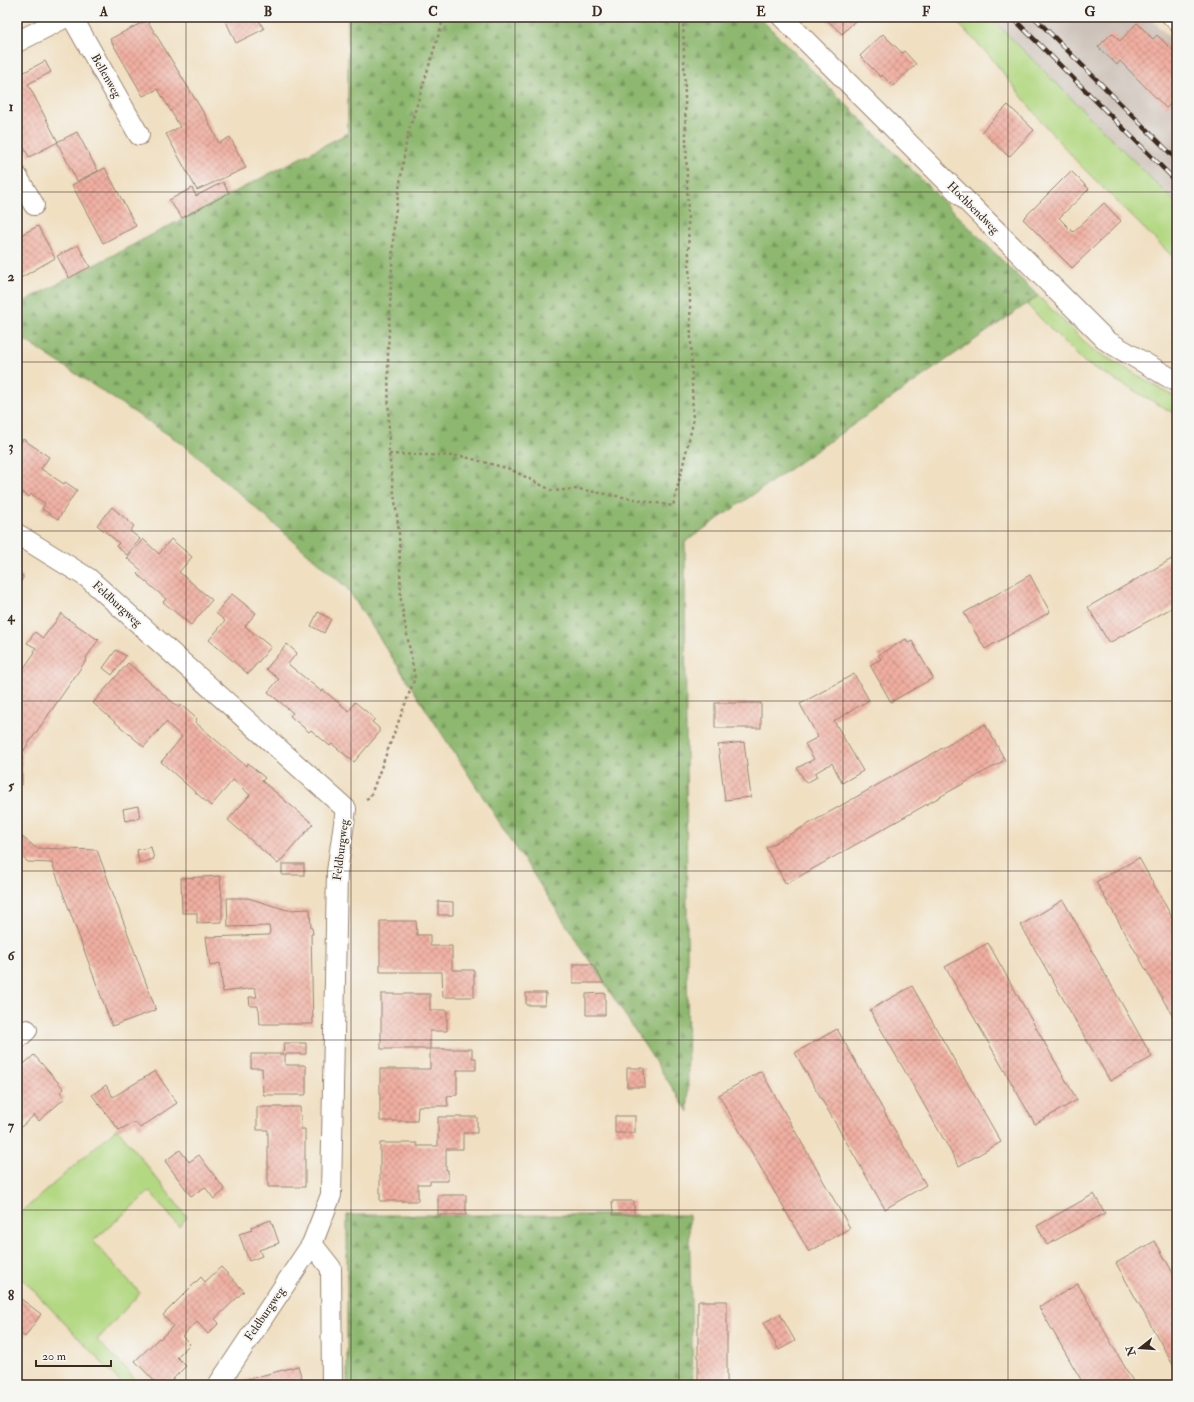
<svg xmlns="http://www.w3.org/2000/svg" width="1194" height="1402" font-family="'IM FELL Double Pica',serif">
<defs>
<pattern id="forest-firs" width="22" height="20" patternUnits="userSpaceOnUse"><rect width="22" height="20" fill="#8eb870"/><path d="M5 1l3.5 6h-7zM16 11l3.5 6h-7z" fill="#75965b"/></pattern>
<pattern id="building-cross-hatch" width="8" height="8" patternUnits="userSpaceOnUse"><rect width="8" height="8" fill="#f0afa1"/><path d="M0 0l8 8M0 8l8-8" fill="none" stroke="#c48f83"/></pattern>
</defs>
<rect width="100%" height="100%" fill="#f6f6f2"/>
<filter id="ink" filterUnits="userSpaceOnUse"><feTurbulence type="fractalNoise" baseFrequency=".025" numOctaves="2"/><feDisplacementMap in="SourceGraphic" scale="8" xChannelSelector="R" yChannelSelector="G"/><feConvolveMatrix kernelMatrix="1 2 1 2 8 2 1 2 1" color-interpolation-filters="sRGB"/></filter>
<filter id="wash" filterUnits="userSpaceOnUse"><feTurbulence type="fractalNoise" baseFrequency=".012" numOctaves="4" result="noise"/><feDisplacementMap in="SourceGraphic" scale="16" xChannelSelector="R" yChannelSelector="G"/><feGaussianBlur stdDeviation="0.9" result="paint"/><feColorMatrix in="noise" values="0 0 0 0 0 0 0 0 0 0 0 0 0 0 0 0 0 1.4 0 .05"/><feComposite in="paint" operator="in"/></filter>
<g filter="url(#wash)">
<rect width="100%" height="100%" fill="#f0dfc1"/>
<path fill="#cdc2b9" d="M990,17H1149L1177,45V204Z"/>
<g fill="#b3d882" stroke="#778150">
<path d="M952,17H990L1177,204V261L1079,164L1042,122L989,55Z"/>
<path d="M1038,296L1092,349L1177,398V415L1084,362L1027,305Z"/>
<path d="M117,1128L187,1217L179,1227L150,1191L93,1241L140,1293L97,1340L141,1385H123L17,1273V1216Z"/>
</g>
<g fill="url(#forest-firs)" stroke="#647147">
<path d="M348,17H759L1038,296L685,542L688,1112L347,588L184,445L17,335V305L348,133Z"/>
<path d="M347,1215H689L693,1385H347Z"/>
</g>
<g id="blocks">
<g fill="url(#building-cross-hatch)">
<path d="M224,17H257L264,29L236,43Z"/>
<path d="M824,17H859L842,34Z"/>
<path d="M147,20L205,115L219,143L230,137L246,168L197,190L166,134L180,127L158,89L143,96L110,39Z"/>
<path d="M1137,23L1153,39L1157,35L1177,55V98L1166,108L1120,61L1117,65L1098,47L1112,33L1120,41Z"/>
<path d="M883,34L902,53L904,51L916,64L893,86L882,75L881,77L860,56Z"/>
<path d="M45,61L51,72L28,84L58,142L29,157L17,134V76Z"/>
<path d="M1008,105L1034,130L1009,157L982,131Z"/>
<path d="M77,132L98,171L77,181L57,142Z"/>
<path d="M105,168L136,226L103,243L72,185Z"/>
<path d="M1071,171L1089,189L1059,218L1073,232L1104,203L1121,221L1072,268L1023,219Z"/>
<path d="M223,182L229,193L182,218L169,200L192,188L196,196Z"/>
<path d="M38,226L55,258L17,280V237Z"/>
<path d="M78,245L90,267L69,278L57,256Z"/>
<path d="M23,439L49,457L41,469L64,484L65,482L77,490L58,519L42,509L45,503L31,494L29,497L17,489V470L21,464L17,462V448Z"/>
<path d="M112,507L134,526L130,531L140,539L127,555L116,546L119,543L97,525Z"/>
<path d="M143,539L159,554L171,539L192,557L179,572L212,600L191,625L163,602L166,599L137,574L141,570L127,558Z"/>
<path d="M1177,556V605L1109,643L1088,607Z"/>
<path d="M17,572L23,576V578L17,588Z"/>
<path d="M1030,575L1050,612L985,649L964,613Z"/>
<path d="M232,594L256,613L245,626L271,647L248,674L209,640L225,621L216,613Z"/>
<path d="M318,612L331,619L324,633L311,626Z"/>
<path d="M62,613V615L97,639L98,638L99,639L86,658L87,659L22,753V785H17V678L35,652L34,651L36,648L27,643L35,632L43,638Z"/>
<path d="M906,639L908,643L912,641L933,678L891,702L870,665L881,659L878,655Z"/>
<path d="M287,644L297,653L288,664L322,692L323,690L349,711L355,702L375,719L372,722L379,728V733L354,762L337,748L332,744L330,746L311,730L309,732L290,716L293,713L268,692L279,679L266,669Z"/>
<path d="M116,650L126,656L112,675L103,668Z"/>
<path d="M128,663L178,707L181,705L197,719L195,722L246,766L248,763L265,778L262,781L313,824L278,864L228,820L250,795L233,780L211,806L161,762L182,737L166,722L144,747L93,703Z"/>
<path d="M854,674L869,700L834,721L863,771L842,783L832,763L815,773L817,777L806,783L797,768L814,759L805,744L818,737L800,704Z"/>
<rect x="715" y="703" width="46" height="25"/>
<path d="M985,724L1005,760L786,884L766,848Z"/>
<path d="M744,742L751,797L725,800L718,745Z"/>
<path d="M138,806L140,818L125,821L123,809Z"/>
<path d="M17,829L21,836L36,848L97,850L156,1010L112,1026L52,863L28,862L17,853Z"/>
<path d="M151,847L154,859L139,863L137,850Z"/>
<path d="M1139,858L1177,926V1024L1096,882Z"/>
<rect x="282" y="864" width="22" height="11"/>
<path d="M220,876L222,899V922L197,923V913H182L181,878Z"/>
<path d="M227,898H248L287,910L310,909L311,928H312L313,934H311L313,1024H260L259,1009L258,1008V1006H250L249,997H257L255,988L223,992L220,963L210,966L206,937L269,935L270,931L269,926L228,927Z"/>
<path d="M1063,900L1152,1057L1110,1081L1021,925Z"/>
<path d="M438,901L453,902V915H438Z"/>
<path d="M380,921H416L417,935H430V946H452V970H474V997H443L442,972H380Z"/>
<path d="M988,943L1077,1100L1035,1124L945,967Z"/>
<path d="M573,964H592L604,983H573Z"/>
<path d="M912,986L1001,1142L959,1166L870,1010Z"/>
<path d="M526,993H546L545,1005H526Z"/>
<path d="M605,993V1015H586V994Z"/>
<path d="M381,994H430V1010H447V1031H430V1049H381Z"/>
<path d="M837,1029L926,1185L885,1209L795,1053Z"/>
<path d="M284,1043H306V1054H285V1065H304L306,1067V1094L305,1095H264L263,1094L262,1068H251V1054H283Z"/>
<path d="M430,1049H472V1058H476V1070H457V1095L447,1096L448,1106H418L417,1121H380V1069H430Z"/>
<path d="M34,1055L64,1089L60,1092L65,1098L39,1121L34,1115L19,1129L17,1126V1070Z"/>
<path d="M627,1068H644L645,1087H627Z"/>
<path d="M155,1071L177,1103L140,1128L135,1122L119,1130L92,1095L106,1085L113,1097Z"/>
<path d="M761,1071L850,1228L809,1252L719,1095Z"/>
<path d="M257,1107H300L301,1129H305V1187H268V1130H257Z"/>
<rect x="615" y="1116" width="20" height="17"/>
<path d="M438,1117H477V1133H463V1149H446V1170H448V1181H430V1184H418V1201H380V1143H417V1146H438Z"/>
<path d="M180,1150L189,1162L199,1155L225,1190L214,1199L205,1187L191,1196L165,1161Z"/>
<path d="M1094,1194L1105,1213L1047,1245L1037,1226Z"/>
<rect x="438" y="1195" width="28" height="20"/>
<path d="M612,1201H634V1215H613Z"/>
<path d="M271,1220L279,1243L259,1250L262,1256L249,1261L239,1234L252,1230L251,1227Z"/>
<path d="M1155,1241L1177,1280V1372L1116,1263Z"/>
<path d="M221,1267L244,1291L215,1319L219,1323L208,1334L197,1322L182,1336L190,1344L177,1357L186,1366L167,1385H158L135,1361L159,1338L160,1339L173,1326L163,1315L201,1277L205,1282Z"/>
<path d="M1078,1284L1135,1385H1084L1039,1307Z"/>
<path d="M17,1296L41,1314L25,1337L17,1331Z"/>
<rect x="698" y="1301" width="29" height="84"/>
<path d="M780,1314L795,1341L779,1350L763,1323Z"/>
<path d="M298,1366L304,1385H242L241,1381Z"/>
</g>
</g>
</g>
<g filter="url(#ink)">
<use href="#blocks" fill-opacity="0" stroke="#968470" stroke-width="1"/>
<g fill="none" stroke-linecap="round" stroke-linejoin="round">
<defs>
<path id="lane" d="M1166,17L1177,28"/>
<g id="street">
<path d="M72,17L139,135"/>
<path d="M782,17L1107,341L1177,382"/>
<path d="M17,42L66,17"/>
<path d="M17,176L34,205"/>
<path d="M17,534L88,578L346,809L337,872L331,1195L312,1244L218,1385"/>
<path d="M17,1039L27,1030"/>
<path d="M312,1244L331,1268L332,1385"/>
</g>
</defs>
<use href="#lane" stroke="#968470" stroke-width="12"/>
<use href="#street" stroke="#968470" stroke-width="22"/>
<g stroke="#968470" stroke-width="2.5" stroke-dasharray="3 3" stroke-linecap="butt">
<path d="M389,454L461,456L510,469L553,491L578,489L673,506L693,423L683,17"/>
<path d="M366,799L370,797L415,678L401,602L399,532L389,454L388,351L394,222L407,137L444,17"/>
</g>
<use href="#lane" stroke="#fff" stroke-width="10"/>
<use href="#street" stroke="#fff" stroke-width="20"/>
<defs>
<g id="rail">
<path d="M1012,17L1177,182"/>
<path d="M1034,17L1177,160"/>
</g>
</defs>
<use href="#rail" stroke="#3b2a1e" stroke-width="4.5"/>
<use href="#rail" stroke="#f6f6f2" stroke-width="3" stroke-dasharray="9" stroke-linecap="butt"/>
</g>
</g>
<path fill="none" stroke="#3b2a1e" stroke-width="1" stroke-opacity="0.55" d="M186,17V1385M351,17V1385M515,17V1385M679,17V1385M843,17V1385M1008,17V1385M17,192H1177M17,362H1177M17,531H1177M17,701H1177M17,871H1177M17,1040H1177M17,1210H1177"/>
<g text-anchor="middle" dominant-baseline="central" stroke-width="4" stroke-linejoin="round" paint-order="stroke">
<g font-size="12" fill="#3b2a1e" stroke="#f6f6f2">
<text transform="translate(106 76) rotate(60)">Bellenweg</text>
<text transform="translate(973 208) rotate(45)">Hochbendweg</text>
<text transform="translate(117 604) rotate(42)">Feldburgweg</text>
<text transform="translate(341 850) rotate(-83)">Feldburgweg</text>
<text transform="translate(265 1314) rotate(-56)">Feldburgweg</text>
</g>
</g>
<rect width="1194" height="1402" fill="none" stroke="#f6f6f2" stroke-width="44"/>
<g transform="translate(1140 1348) rotate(253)" stroke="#f6f6f2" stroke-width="3" paint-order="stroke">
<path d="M0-3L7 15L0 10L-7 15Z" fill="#3b2a1e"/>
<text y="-6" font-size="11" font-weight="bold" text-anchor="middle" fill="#3b2a1e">N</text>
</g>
<path d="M36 1360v6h75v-6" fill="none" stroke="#3b2a1e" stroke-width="2"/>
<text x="42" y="1360" font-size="12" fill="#3b2a1e" stroke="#f6f6f2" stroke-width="3" paint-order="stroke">20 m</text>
<rect x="22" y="22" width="1150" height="1358" fill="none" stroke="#3b2a1e" stroke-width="1.5"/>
<g font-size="13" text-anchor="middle" font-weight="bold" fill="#3b2a1e">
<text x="104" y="16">A</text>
<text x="268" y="16">B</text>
<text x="433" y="16">C</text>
<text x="597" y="16">D</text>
<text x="761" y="16">E</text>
<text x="926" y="16">F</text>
<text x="1090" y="16">G</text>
<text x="11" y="111">1</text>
<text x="11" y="281">2</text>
<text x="11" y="451">3</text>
<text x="11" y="621">4</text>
<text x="11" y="790">5</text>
<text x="11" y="960">6</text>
<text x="11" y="1130">7</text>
<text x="11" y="1300">8</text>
</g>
</svg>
